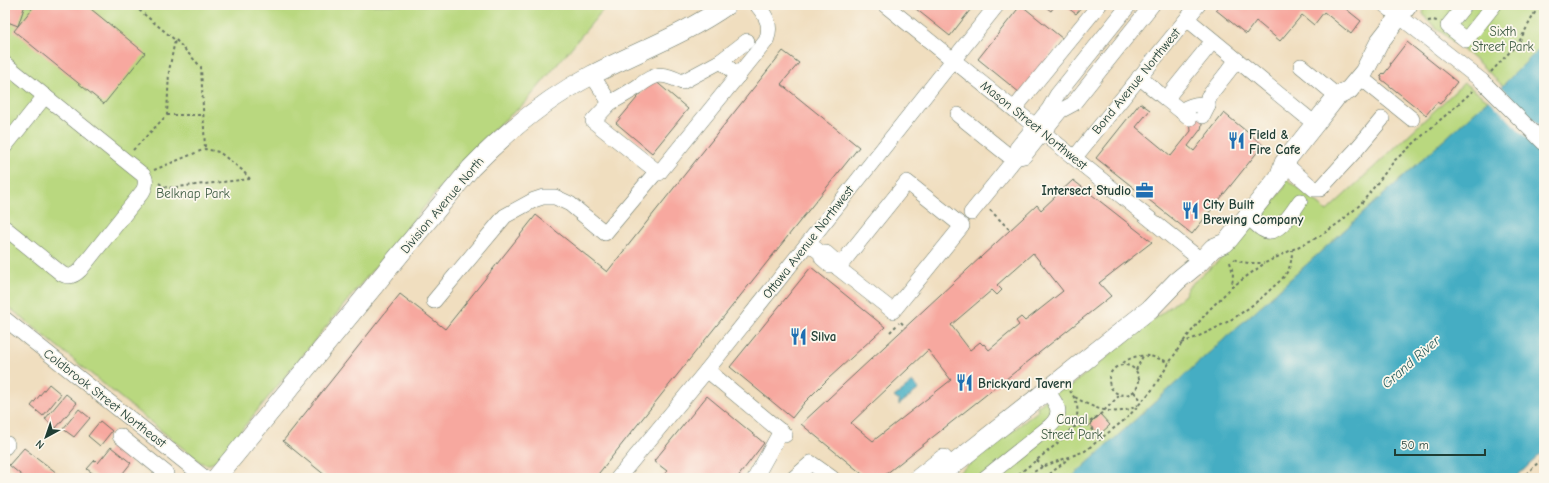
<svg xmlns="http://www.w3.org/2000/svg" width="1549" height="483" font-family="'Comic Neue',sans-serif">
<rect width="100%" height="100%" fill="#fbf7ec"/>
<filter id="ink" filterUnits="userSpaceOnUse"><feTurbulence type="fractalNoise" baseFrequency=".025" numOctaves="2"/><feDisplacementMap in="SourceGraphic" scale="8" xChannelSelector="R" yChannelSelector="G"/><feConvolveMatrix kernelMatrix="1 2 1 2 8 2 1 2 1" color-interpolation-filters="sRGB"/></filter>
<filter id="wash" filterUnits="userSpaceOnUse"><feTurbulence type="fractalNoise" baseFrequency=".012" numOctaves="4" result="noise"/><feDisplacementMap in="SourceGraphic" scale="16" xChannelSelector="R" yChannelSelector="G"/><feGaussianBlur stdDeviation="0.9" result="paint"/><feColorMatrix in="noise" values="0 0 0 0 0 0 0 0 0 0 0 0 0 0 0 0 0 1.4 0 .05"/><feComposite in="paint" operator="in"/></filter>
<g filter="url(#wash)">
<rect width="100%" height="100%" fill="#f0debf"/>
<g fill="#b9d87f" stroke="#6c8a5a">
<path d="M5,5H607L525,103L495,128L474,149L448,178L220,456C214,463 209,467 200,462L5,304Z"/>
<path d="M1426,5H1544V44L1503,86L1480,64L1427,20L1423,13Z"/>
<path d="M1464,83L1488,100L1071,478H952L1038,411L1037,407L1061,388L1065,390L1185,295L1188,287L1222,258L1261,210L1267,209L1285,187L1284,181L1286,178L1327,211Z"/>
</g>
<g fill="#44adc3" stroke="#32757c">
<path d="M1544,44V451L1515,478H1071L1488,100Z"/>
<path d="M913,382L919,389L899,405V401L894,397Z"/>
</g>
<path fill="#f0debf" d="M1500,86L1544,130V155L1488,99Z"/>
<g id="blocks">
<g fill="#f7a89f" fill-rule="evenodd">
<path d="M5,5H25L18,26L5,21Z"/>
<path d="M35,5H86L145,53L104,104L14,31Z"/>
<path d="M911,5H974L950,36Z"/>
<path d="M1021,5L1063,39L1020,93L978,59Z"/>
<path d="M1043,5H1055L1051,11Z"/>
<path d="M1064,5H1084L1076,14Z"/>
<path d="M1220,5H1341L1361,21L1351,34L1324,12L1314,25L1302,15L1280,41L1256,21L1246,34L1216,10Z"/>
<path d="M1407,42L1457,82L1440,104L1437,102L1426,115L1381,79L1382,77L1380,76L1383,73L1384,74L1391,65L1390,64Z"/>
<path d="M783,51L799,63L781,84L859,147L595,478H325L326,476L283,441L400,294L445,329L536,215L607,272Z"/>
<path d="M653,79L688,109L652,153L616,123Z"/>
<path d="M1140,103L1150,110L1136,127L1171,156L1191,131L1189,110L1202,109L1203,120L1201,129L1188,146L1194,151L1224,113L1263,145L1192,234L1096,158Z"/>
<path d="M1073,180L1152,242L1099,283L1111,296L881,478H867L801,424L1037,205L1041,210ZM1033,253L1063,291L1025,321L1021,317L1016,321L1019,325L989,350L984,344L983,345L980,342L970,350L951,325L992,290L997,295L1002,290L997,285ZM928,350L951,380L873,441L851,423Z"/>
<path d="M811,267L885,327L829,378L804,403L792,418L730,367Z"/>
<path d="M49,384L61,394L43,416L31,406Z"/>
<path d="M66,394L77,403L56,428L45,419Z"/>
<path d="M707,396L764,443L737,478H662L667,471L654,461Z"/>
<path d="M79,409L90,418L74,437L63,429Z"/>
<path d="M1100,414L1110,425L1099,435L1090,424Z"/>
<path d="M100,421L112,431L100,446L88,436Z"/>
<path d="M111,447L131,463L119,478H99L87,469L95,460L98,463Z"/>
<path d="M24,448L61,476L59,478H25L9,465Z"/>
</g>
</g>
</g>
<g filter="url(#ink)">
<use href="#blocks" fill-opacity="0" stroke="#687565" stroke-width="1"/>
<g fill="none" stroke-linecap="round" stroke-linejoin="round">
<defs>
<g id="minor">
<path d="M885,5L1202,261"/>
<path d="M1385,5L1482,81L1544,143"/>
<path d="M1465,5L1448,26L1466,40L1494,5"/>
<path d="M1187,19L1315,124"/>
<path d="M721,61L747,41"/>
<path d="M5,64L143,175C147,180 146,185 143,191L80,270C74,276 69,278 62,274L5,228"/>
<path d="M1301,66L1337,96"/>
<path d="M592,75L610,103L593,121L659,173L766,41C772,26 767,17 757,5"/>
<path d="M1139,77L1166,99L1213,41"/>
<path d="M1360,77L1412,119"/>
<path d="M1166,99L1190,118"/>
<path d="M610,103C619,98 628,93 637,87C656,74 659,71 682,82L721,61L738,76"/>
<path d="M1014,109L1099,5"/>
<path d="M1181,111C1189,106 1199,102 1208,106"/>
<path d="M958,115L1014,160L1015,158L1024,156L1060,111L1073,104L1152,5"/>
<path d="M1203,116L1208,106V97L1237,60"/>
<path d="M5,146L45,96"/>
<path d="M1075,157L1198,5"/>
<path d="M1015,158L1017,148L1049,109L1057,95L1129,5"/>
<path d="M1284,163L1314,189H1320L1355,151L1382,119"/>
<path d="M971,213L1014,160"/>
<path d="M1247,216C1252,220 1257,226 1262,229C1277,239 1293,211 1300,201"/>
<path d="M808,243L821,253H826L834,260V264L830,265L822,258L821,253"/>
<path d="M834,264L838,268L893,311L962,226L907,182L838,268"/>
<path d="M434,301L505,216L534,200L543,197H555L570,204L605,233L657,171"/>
<path d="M5,319L205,478"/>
<path d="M707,370L785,435"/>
<path d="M120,436L166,473"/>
<path d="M5,447L7,444"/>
<path d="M618,478L707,370L997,5"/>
<path d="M755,478L781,431"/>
<path d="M794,478L811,463L832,478"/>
<path d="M985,478L1050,426C1064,413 1057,404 1047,391"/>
</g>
<g id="major">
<path d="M216,478L471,168C507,131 546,99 592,75C638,51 684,35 727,5"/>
<path d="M919,478L943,459"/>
<path d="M936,478L1150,309L1177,281L1199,263L1213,248L1225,243L1229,239L1279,177L1284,163L1315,124L1337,96L1349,90L1364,72L1380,41L1408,5"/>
</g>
</defs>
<use href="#minor" stroke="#687565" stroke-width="16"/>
<use href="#major" stroke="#687565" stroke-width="20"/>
<g stroke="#687565" stroke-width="2" stroke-dasharray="3 3" stroke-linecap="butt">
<path d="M1428,21L1433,20L1437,21"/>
<path d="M176,40L201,67L205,149"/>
<path d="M1491,72L1519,42L1539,5"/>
<path d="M167,115H204"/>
<path d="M133,150L167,115L169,71L175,40L133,5"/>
<path d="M154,170L205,149L219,152L242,170L250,179"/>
<path d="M159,183L163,186L168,188L250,179"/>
<path d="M990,210L1010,230"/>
<path d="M1234,259C1242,264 1254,263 1264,263"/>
<path d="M1230,262L1233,273L1232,287"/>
<path d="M901,322L905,327"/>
<path d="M890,332L899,323"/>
<path d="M1182,343C1216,330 1247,313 1273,287C1279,282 1286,276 1289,268C1291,263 1292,257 1292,250"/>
<path d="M1123,363C1137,352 1154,355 1169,363"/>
<circle cx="1124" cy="380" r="15"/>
<path d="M1136,370L1143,356"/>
<path d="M1134,392L1142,401"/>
<path d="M1075,397C1093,409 1117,418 1138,405"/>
<path d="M1087,424L1101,440"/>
<path d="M1073,427C1092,427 1107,407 1120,395"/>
<path d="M1037,460L1042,467"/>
<path d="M1014,478C1023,470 1033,463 1043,455C1063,439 1091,419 1070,391"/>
<path d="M1024,478L1042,467L1085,451L1127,418L1152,390L1182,343L1208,311L1232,287L1265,263L1320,236L1340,222L1361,204L1395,160L1474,90"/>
<path d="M1045,478L1069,458"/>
<path d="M1522,478L1544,457"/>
</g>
<use href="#minor" stroke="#fff" stroke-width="15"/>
<use href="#major" stroke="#fff" stroke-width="19"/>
</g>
</g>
<defs>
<symbol id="restaurant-bare" viewBox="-9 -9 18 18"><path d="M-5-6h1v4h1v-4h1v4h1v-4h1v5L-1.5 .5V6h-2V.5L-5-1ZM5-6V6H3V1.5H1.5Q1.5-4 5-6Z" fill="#1f6fb2" stroke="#fbf7ec" stroke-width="2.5" paint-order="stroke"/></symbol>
<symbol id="office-bare" viewBox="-9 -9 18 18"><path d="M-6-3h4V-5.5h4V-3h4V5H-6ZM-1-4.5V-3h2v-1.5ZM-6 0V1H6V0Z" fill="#1f6fb2" stroke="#fbf7ec" stroke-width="2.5" paint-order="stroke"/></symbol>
</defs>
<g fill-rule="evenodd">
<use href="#restaurant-bare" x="1224" y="128" width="25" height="25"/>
<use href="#office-bare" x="1132" y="178" width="25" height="25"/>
<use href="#restaurant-bare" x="1178" y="198" width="25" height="25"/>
<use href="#restaurant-bare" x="786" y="324" width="25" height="25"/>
<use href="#restaurant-bare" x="952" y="370" width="25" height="25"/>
</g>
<g text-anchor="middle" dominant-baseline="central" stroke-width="3.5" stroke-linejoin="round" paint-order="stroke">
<g font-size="13" fill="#3e5c43" stroke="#fbf7ec">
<text x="1503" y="31">Sixth<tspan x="1503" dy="15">Street Park</tspan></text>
<text x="193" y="193">Belknap Park</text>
<text x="1072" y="419">Canal<tspan x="1072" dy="15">Street Park</tspan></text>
</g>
<g font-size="13" fill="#1f3d34" stroke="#fbf7ec">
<text transform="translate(1136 81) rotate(-51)">Bond Avenue Northwest</text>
<text transform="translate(1034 125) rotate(39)">Mason Street Northwest</text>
<text transform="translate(442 205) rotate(-50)">Division Avenue North</text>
<text transform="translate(808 242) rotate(-52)">Ottawa Avenue Northwest</text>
<text transform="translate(105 398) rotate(38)">Coldbrook Street Northeast</text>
</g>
<g font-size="13" font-weight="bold" fill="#1f3d34" stroke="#fbf7ec" text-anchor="start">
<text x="1249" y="134">Field &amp;<tspan x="1249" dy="15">Fire Cafe</tspan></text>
<text x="1131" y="190" text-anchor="end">Intersect Studio</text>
<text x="1203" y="204">City Built<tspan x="1203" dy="15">Brewing Company</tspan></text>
<text x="811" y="336">Silva</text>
<text x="978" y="383">Brickyard Tavern</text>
</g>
<g font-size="14" font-style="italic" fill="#2a5f5f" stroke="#fbf7ec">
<text transform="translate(1411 362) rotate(-41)">Grand River</text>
</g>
</g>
<rect width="1549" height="483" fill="none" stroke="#fbf7ec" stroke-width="20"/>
<g transform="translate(46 437) rotate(220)" stroke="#fbf7ec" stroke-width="3" paint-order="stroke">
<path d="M0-3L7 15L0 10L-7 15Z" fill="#1f3d34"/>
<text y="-6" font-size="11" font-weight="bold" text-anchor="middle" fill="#1f3d34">N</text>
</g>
<path d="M1395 449v6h90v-6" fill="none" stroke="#1f3d34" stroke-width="2"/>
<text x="1401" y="449" font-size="12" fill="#1f3d34" stroke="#fbf7ec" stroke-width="3" paint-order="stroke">50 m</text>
</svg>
